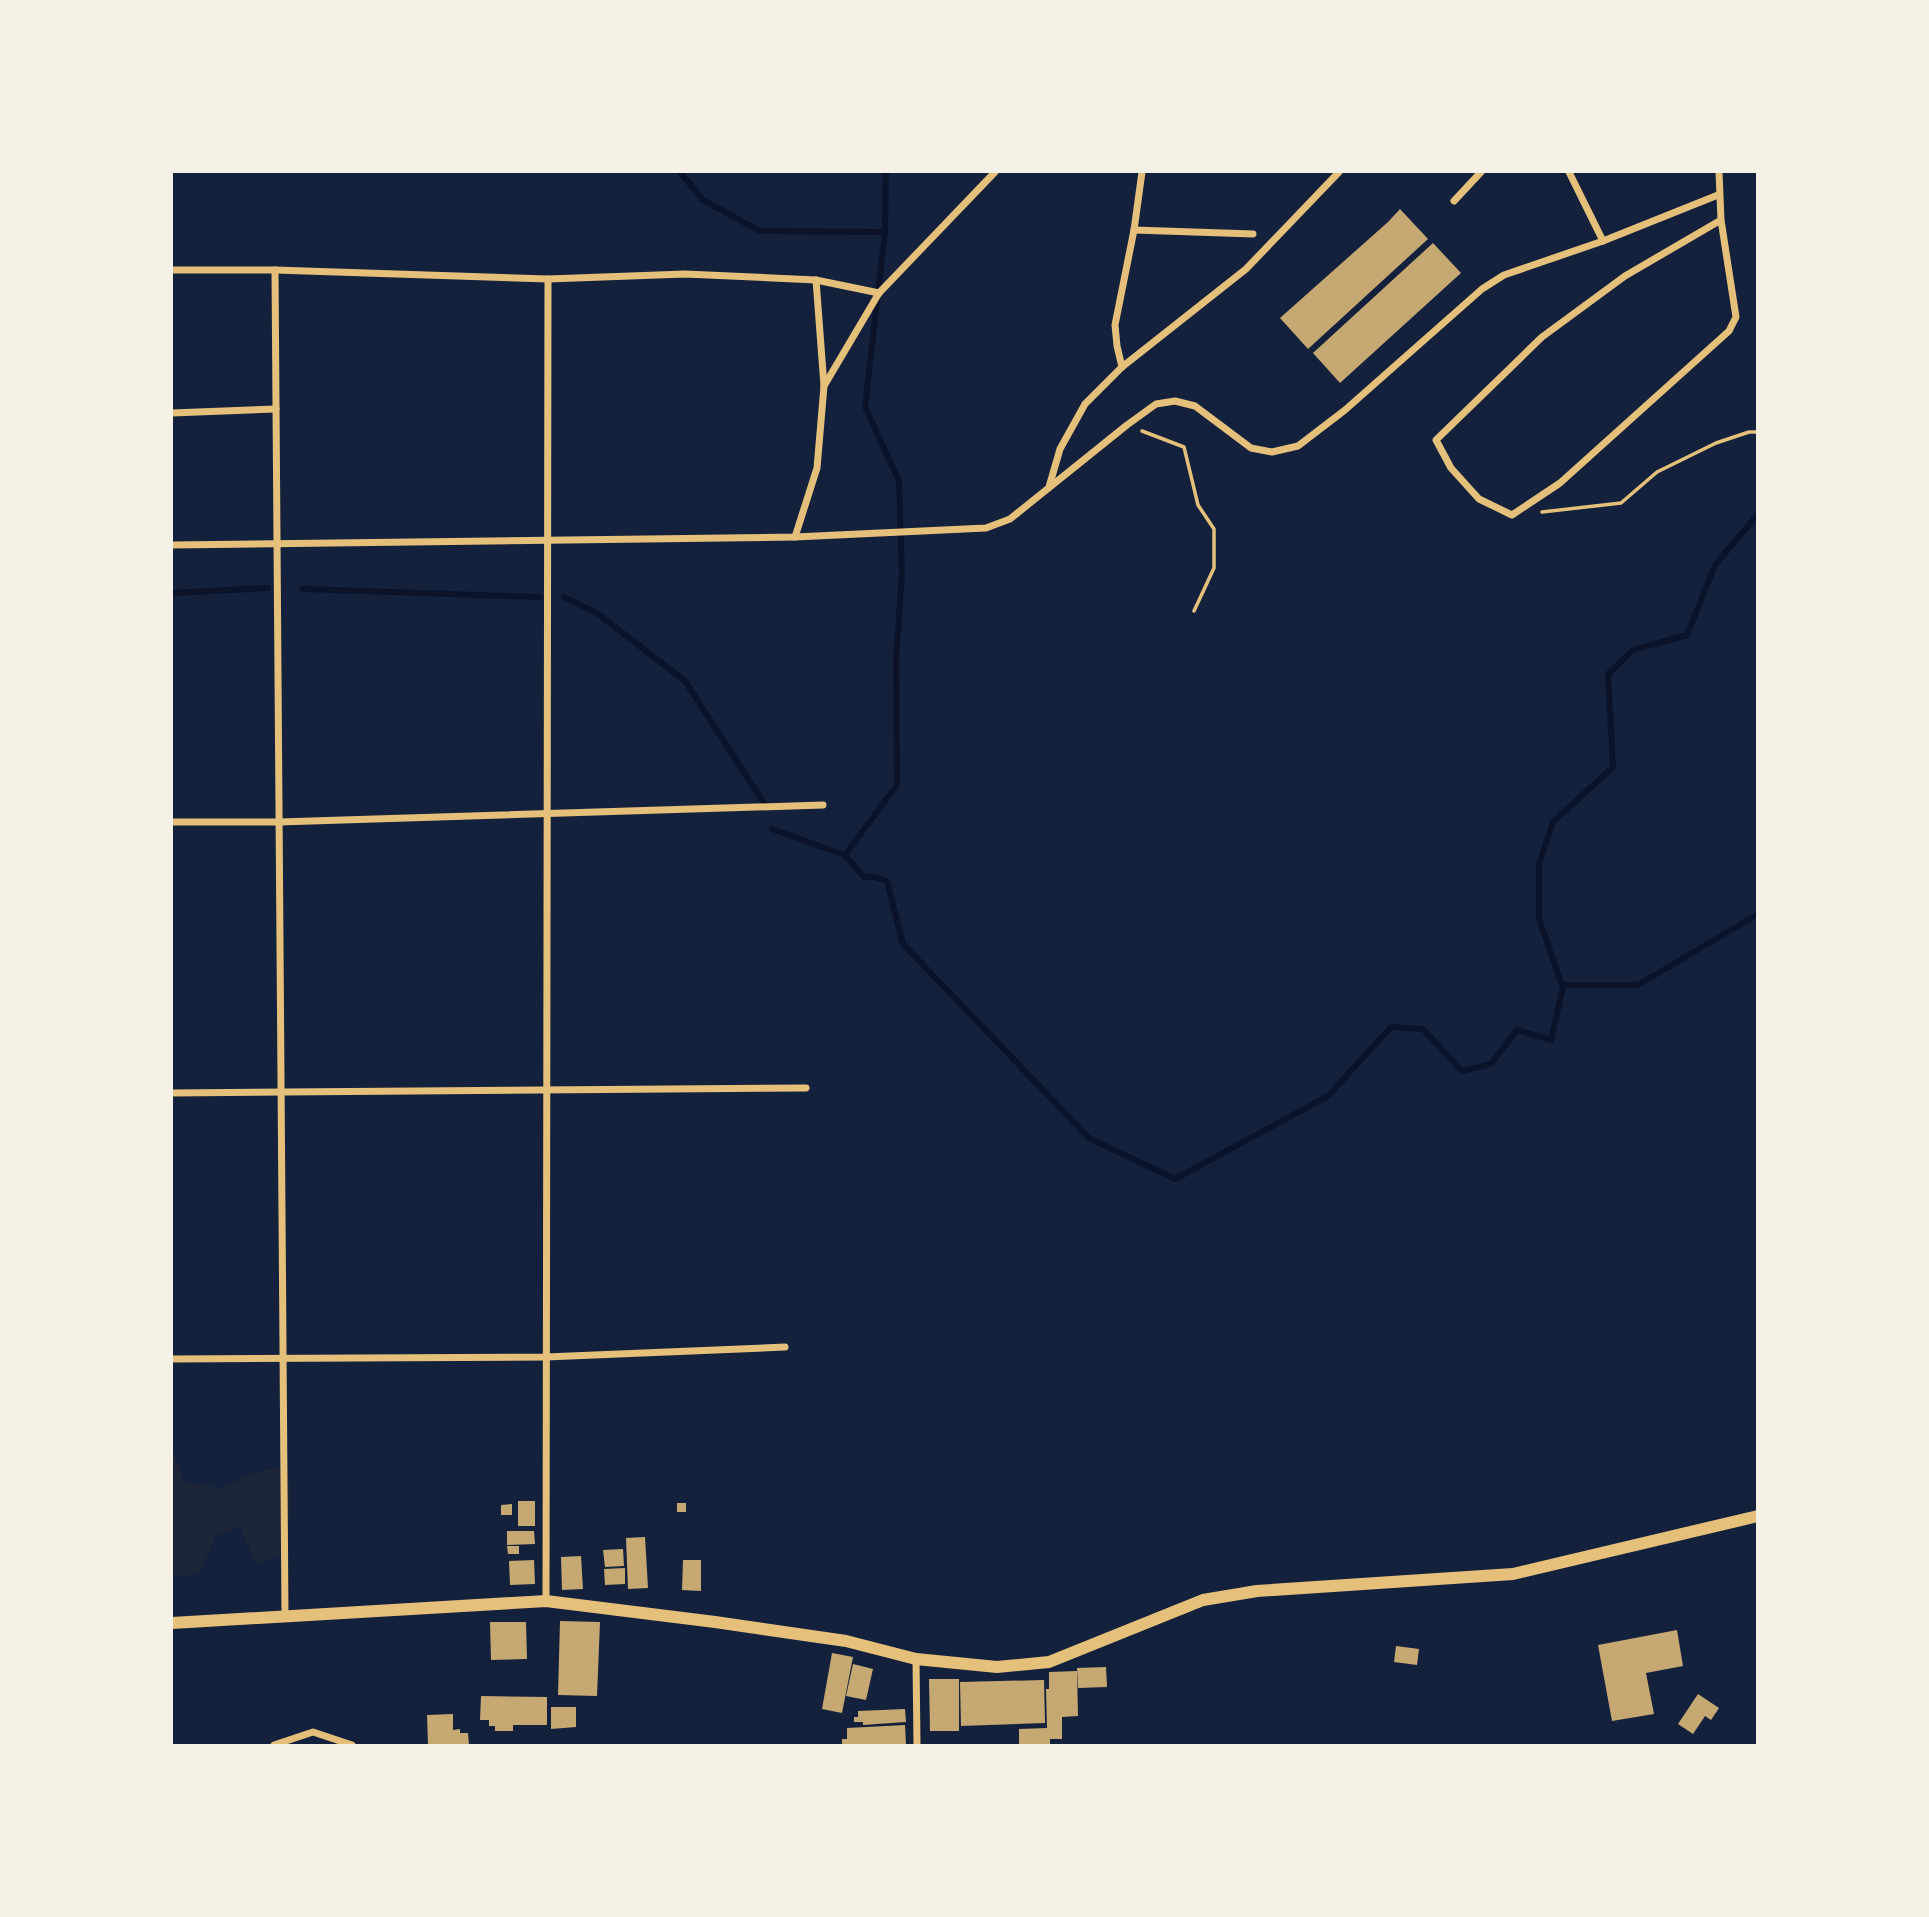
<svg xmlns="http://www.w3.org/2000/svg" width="1929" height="1917" font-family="'Titillium Web',sans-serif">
<rect width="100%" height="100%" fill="#14213d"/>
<path fill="#1d2539" d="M172,1455H175L184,1482L221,1488L255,1472L288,1467L291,1504L285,1554L256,1563L240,1527L216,1536L199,1574L183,1577L172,1574Z"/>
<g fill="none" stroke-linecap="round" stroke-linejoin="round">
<g stroke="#0b132b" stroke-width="6">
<path d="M680,172L703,200L760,231L885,232"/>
<path d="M303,589L540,597"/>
<path d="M172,593L268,588"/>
<path d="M564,597L598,614L685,681L765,805"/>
<path d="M772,829L845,855L864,877H874L887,881L903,944L1089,1138L1175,1179L1328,1096L1391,1027L1423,1029L1462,1071L1491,1064L1517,1030L1551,1040L1563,988L1539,919V864L1553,822L1613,767L1608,674L1633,650L1687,635L1715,565L1758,514"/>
<path d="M845,855L897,785L896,659L902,574L899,481L865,407L885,232L886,172"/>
<path d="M1563,985H1638L1758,914"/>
</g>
</g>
<g fill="#c6a872">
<path d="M1400,209L1428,239L1308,349L1280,318L1388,222Z"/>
<path d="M1433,243L1461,273L1340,383L1313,353Z"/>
<rect x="518" y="1501" width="17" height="25"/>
<rect x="677" y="1503" width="9" height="9"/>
<path d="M512,1504V1515H501V1505Z"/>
<path d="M507,1531H534L535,1544L507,1545Z"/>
<path d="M645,1537L648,1588L628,1589L626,1538Z"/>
<path d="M507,1546H519V1554H508Z"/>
<path d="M623,1549L624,1566L605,1567L603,1550Z"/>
<path d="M581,1556L583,1589L562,1590L561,1557Z"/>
<path d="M534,1560L535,1584L510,1585L509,1561Z"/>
<path d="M683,1560H701V1591L682,1590Z"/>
<path d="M625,1568V1584L605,1585L604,1569Z"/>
<path d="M560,1621L600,1622L597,1696L558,1695Z"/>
<path d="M490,1622H526L527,1659L491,1660Z"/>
<path d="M1677,1630L1683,1666L1646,1673L1654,1714L1612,1721L1598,1645Z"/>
<path d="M1396,1646L1419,1649L1417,1665L1394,1662Z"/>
<path d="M832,1653L853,1657L842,1713L822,1709Z"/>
<path d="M853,1664L873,1669L866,1700L846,1696Z"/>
<path d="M1106,1667L1107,1687L1078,1688L1077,1668Z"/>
<path d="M1077,1671L1078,1716L1062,1717V1739H1050V1745H1019V1729L1047,1728L1046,1689H1049V1672Z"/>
<path d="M929,1679H959V1731H930Z"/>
<path d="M1044,1680L1045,1723L961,1726L960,1682Z"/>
<path d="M1698,1694L1719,1708L1711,1720L1705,1716L1693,1734L1678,1724Z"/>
<path d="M481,1696L547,1697V1725H513V1731H495V1726H489V1720H480Z"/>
<path d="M551,1707H576V1727L551,1729Z"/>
<path d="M905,1709L906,1722L863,1725V1722H854V1717H858V1711Z"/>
<path d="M453,1714V1730L460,1729V1733H468L469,1745H428L427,1715Z"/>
<path d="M905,1725L906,1745H842V1739H847V1728Z"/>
</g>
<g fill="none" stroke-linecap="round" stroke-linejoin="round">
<g stroke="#e5c07b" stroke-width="3.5">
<path d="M1142,431L1184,447L1198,505L1214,529V568L1194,611"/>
<path d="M1542,512L1621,503L1657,472L1716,443L1749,432H1758"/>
</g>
<g stroke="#e5c07b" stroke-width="7">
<path d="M1569,172L1603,241"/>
<path d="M1719,172L1721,220L1736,317L1729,331L1560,483L1512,515L1479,499L1451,468L1436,440L1542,337L1625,276L1721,220"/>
<path d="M1454,201L1481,172"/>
<path d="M1134,230L1253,234"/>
<path d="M172,270H275L548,279L685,274L816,280L879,293"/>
<path d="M275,270L285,1616"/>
<path d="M1122,367L1117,346L1115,325L1134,230L1142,172"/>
<path d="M824,386L879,293L995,172"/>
<path d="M172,413L276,409"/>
<path d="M1049,487L1060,449L1085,404L1122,367L1246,269L1339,172"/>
<path d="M795,537L817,468L824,386L816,280"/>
<path d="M172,545L795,537L986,528L1010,519L1127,425L1156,404L1175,401L1195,406L1251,448L1272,452L1298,446L1345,410L1482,289L1504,275L1603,241L1718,195"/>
<path d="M172,822H279L823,805"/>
<path d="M172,1093L806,1088"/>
<path d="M172,1359L546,1357L785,1347"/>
<path d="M546,1601L548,279"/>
<path d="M916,1659L917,1745"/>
<path d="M274,1745L313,1732L352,1745"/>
</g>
<path stroke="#e5c07b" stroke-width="12" d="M172,1623L546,1601L715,1622L846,1641L916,1659L997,1667L1049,1662L1203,1600L1257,1591L1513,1574L1758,1516"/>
</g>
<rect width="1929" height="1917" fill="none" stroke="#f6f1e7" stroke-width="346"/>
</svg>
